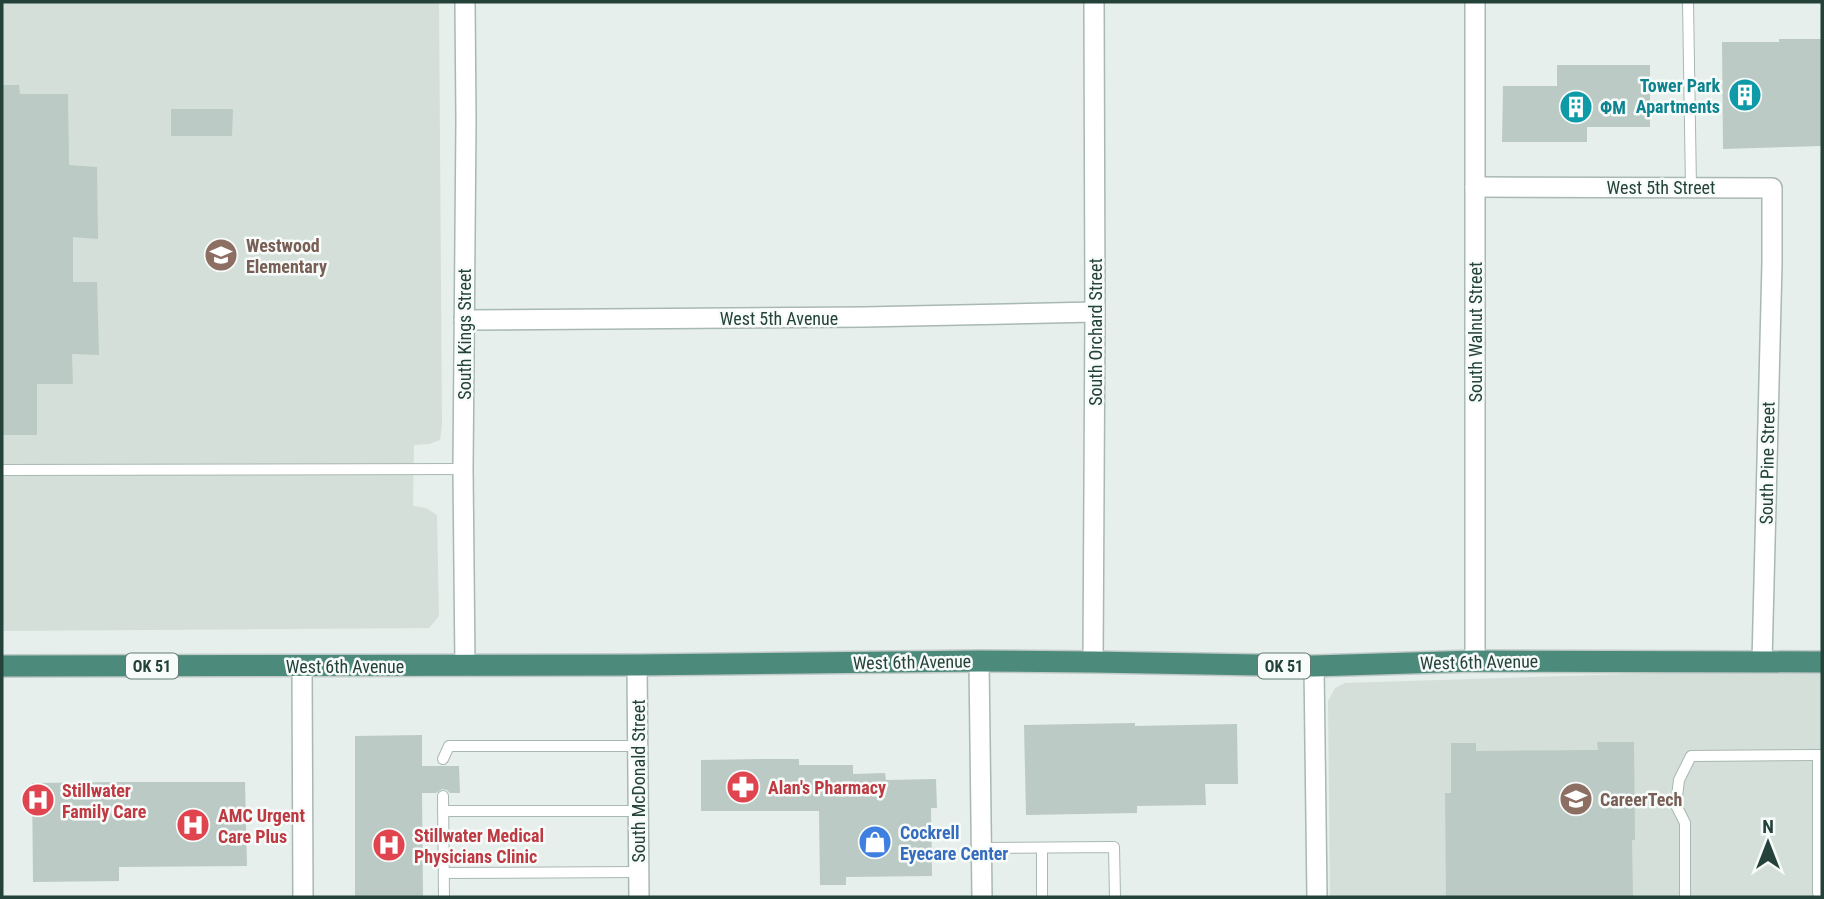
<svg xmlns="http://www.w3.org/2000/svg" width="1824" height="899" font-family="'Roboto Condensed',sans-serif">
<rect width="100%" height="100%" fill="#e6efeb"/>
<g fill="#d4dfda">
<path d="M439,2L442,425L440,440L429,444L414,445L413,506L426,508L437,515L439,616L429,628L2,631V3Z"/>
<path d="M1822,668V897H1330L1328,701L1335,688L1345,683Z"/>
</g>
<g fill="#bbcac4">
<path d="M1779,39H1822V146L1723,149L1722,42H1779Z"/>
<path d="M1557,65H1650V127H1587V142H1502L1503,86H1557Z"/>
<path d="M2,85H19L20,94H68L69,165L97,167L98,239L73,237V282H97L99,355L72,354L73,384H37V435H2Z"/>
<path d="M171,109H233L232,136H171Z"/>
<path d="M1135,723V726L1237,724L1238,784H1205L1206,805L1137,806V813L1026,815L1024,725Z"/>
<path d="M422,735V766H459L460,793H450L447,790L442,789L436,793H422L423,897H355V736Z"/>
<path d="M1597,742H1634L1635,840H1632L1633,897H1446L1445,793H1451V743H1476V751L1598,750Z"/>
<path d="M761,759H799V765H853V774L885,773L886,780L936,779L937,808H931L932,876L846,877V885H820L819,811H701V760Z"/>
<path d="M118,782H245L247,866L119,867V881L33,882L32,783Z"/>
</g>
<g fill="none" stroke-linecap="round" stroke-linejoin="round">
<defs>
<g id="service">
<path d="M1688,2L1691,188"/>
<path d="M2,470L463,469"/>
<path d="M1822,755H1818V893H1822"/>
<path d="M443,759L449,746H638"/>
<path d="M443,796L444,897"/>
<path d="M443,811H638"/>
<path d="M981,848L1114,847L1115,897"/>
<path d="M1042,848V897"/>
<path d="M444,873L639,872"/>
<path d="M1685,897V823L1676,805L1679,780L1691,756L1818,755"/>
</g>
<g id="minor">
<path d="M465,2L466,121L463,469L465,666"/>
<path d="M1475,2V661"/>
<path d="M1475,187L1772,188V263L1762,662"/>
<path d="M464,320L864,317L1095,312"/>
<path d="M979,661L982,897"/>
<path d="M1093,662L1095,312L1094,2"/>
<path d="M637,665L639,897"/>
<path d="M302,666L303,897"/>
<path d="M1314,666L1317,897"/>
</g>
<path id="trunk" d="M2,666L637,665L979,661L1093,662L1314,666L1475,661L1822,662"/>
</defs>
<use href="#service" stroke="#a8b8b2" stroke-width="12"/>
<use href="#minor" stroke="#a8b8b2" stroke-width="22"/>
<use href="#trunk" stroke="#c2cac8" stroke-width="24"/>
<use href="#service" stroke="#fff" stroke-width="10"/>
<use href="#minor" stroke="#fff" stroke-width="19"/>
<use href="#trunk" stroke="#4c8a7c" stroke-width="21"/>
</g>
<defs>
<symbol id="building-disc" viewBox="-11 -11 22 22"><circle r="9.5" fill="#0f9aa8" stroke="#f7fbf9"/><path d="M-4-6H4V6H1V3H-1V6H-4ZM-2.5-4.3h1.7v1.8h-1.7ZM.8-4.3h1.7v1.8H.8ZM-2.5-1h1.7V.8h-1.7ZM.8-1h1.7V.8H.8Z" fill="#fff"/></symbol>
<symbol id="school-disc" viewBox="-11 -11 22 22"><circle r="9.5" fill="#8d6e63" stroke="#f7fbf9"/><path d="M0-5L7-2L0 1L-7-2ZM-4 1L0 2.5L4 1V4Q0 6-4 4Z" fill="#fff"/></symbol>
<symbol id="pharmacy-disc" viewBox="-11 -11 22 22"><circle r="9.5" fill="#e0444e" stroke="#f7fbf9"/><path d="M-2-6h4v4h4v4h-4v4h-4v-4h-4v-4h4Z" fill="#fff"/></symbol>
<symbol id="hospital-disc" viewBox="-11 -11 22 22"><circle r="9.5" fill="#e0444e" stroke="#f7fbf9"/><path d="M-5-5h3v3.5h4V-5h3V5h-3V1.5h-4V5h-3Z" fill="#fff"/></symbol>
<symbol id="shop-disc" viewBox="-11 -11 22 22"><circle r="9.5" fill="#3f7fe0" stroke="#f7fbf9"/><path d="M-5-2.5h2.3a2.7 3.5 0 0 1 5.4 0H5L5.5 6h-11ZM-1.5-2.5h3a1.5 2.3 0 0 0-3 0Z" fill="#fff"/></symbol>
</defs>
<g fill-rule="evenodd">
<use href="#building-disc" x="1726" y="76" width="38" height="38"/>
<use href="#building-disc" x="1557" y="88" width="38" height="38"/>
<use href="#school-disc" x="202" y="236" width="38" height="38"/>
<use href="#pharmacy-disc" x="724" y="768" width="38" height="38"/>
<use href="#school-disc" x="1557" y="780" width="38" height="38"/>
<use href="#hospital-disc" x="19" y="781" width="38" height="38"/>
<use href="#hospital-disc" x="174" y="806" width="38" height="38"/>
<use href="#shop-disc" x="856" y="823" width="38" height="38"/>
<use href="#hospital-disc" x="370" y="826" width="38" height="38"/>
</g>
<g text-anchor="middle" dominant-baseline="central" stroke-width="5" stroke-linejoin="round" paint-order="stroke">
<g fill="#f7fbf9" stroke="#637a73" stroke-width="2">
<rect x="126" y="653.5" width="52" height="25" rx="5"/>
<rect x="1258" y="653.5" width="52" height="25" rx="5"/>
</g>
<g font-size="16" font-weight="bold" fill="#24423a">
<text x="152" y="666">OK 51</text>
<text x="1284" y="666">OK 51</text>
</g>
<g font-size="18" font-weight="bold" fill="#0d838f" stroke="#f7fbf9" text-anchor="end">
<text x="1720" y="85">Tower Park<tspan x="1720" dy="21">Apartments</tspan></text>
<text x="1600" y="107" text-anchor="start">ΦΜ</text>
</g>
<g font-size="18" fill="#24423a" stroke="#f7fbf9">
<text x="1661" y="187">West 5th Street</text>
<text x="779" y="318">West 5th Avenue</text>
<text transform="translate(1095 332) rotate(-90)">South Orchard Street</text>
<text transform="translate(1475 332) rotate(-90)">South Walnut Street</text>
<text transform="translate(464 334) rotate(-90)">South Kings Street</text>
<text transform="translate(1767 463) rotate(-89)">South Pine Street</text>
<text transform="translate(912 662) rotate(-1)">West 6th Avenue</text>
<text transform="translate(1479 662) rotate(-1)">West 6th Avenue</text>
<text x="345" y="666">West 6th Avenue</text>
<text transform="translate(638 781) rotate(-90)">South McDonald Street</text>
</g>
<g font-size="18" font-weight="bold" fill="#785e54" stroke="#f7fbf9" text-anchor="start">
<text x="246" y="245">Westwood<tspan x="246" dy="21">Elementary</tspan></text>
<text x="1600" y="799">CareerTech</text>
</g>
<g font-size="18" font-weight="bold" fill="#be3a42" stroke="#f7fbf9" text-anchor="start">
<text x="768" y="787">Alan's Pharmacy</text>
<text x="62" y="790">Stillwater<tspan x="62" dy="21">Family Care</tspan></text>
<text x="218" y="815">AMC Urgent<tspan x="218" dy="21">Care Plus</tspan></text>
<text x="414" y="835">Stillwater Medical<tspan x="414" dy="21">Physicians Clinic</tspan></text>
</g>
<g font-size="18" font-weight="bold" fill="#366cbe" stroke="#f7fbf9" text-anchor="start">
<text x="900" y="832">Cockrell<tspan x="900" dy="21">Eyecare Center</tspan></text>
</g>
</g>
<rect width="1824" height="899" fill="none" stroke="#24423a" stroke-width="7"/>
<g transform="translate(1768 843)" stroke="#f7fbf9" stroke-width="5" paint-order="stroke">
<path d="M0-5L12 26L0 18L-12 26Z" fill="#24423a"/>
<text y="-10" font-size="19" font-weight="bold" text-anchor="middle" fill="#24423a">N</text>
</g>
</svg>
